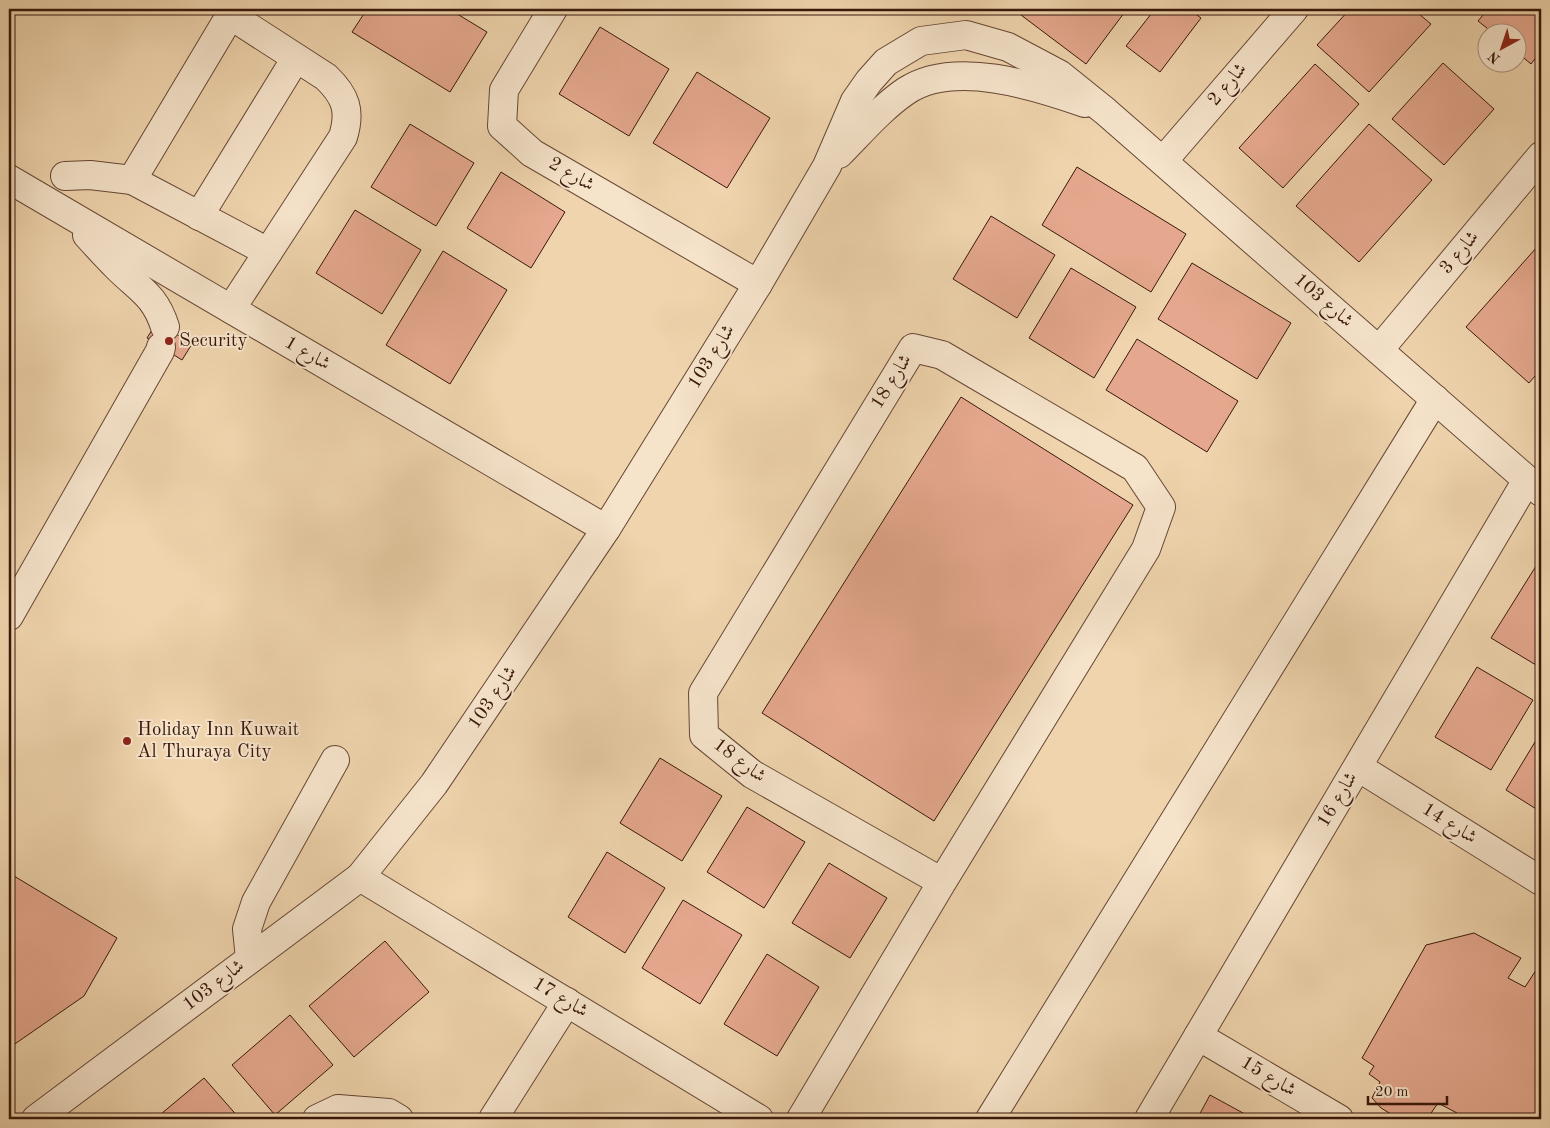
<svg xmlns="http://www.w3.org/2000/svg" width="1550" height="1128" font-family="'Old Standard TT',Amiri,serif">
<rect width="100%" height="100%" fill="#efd4ad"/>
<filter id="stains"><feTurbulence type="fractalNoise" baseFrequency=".004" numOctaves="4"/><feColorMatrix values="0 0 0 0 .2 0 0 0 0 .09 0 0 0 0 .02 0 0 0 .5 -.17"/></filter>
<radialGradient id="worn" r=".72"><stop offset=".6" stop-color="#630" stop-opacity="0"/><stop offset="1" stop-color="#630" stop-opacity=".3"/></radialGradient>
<g fill="#e5a88e" stroke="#39180c">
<path d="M367,9H449L487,32L450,92L352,32Z"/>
<path d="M1013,9H1127L1086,64Z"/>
<path d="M1155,9H1189L1201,18L1160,72L1126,46Z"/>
<path d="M1350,9H1413L1431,24L1369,92L1317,45Z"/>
<path d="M1488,9H1541V51L1531,64L1518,53V32H1492L1478,21Z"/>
<path d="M600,27L669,69L629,136L559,94Z"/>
<path d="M1443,63L1494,109L1444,165L1392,119Z"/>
<path d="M1315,64L1359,104L1283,188L1239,148Z"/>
<path d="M697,72L770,118L727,188L653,143Z"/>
<path d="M410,124L474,163L436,226L371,187Z"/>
<path d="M1369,124L1432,180L1359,262L1296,206Z"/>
<path d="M1077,167L1186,234L1151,292L1042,225Z"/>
<path d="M501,172L565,212L531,268L467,228Z"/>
<path d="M355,210L421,250L382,314L316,273Z"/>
<path d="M991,216L1055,255L1017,318L953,279Z"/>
<path d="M1537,247L1541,251V369L1529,383L1466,327Z"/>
<path d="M443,251L507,290L450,384L386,345Z"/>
<path d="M1192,263L1291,323L1257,379L1158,319Z"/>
<path d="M1071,268L1136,307L1094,378L1029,338Z"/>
<path d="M157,322L192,344L182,360L147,338Z"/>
<path d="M1137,339L1238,401L1207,452L1106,390Z"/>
<path d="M961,397L1133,505L934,821L762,713Z"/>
<path d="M1536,566L1541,569V668L1491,638Z"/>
<path d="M1477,667L1533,700L1491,770L1435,737Z"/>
<path d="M1541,732V812L1506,790Z"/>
<path d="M660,758L722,796L682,861L620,823Z"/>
<path d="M747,807L805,842L764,908L707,872Z"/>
<path d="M607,852L665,888L625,953L568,917Z"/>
<path d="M829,863L887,898L850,958L792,923Z"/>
<path d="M9,873L117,938L84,996L9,1048Z"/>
<path d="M683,900L742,935L700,1004L642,968Z"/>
<path d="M1474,933L1521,958L1508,978L1525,987L1540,964L1541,965V1119H1454L1457,1113L1438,1103L1427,1119H1418L1413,1117L1411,1119H1399L1381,1108L1372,1098L1380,1082L1369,1074L1374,1066L1362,1058L1426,945Z"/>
<path d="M385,941L429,992L354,1057L309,1006Z"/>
<path d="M767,954L819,987L777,1056L724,1024Z"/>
<path d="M290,1015L333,1065L275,1115L232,1065Z"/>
<path d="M204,1078L240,1119H155Z"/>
<path d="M1210,1095L1254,1119H1197Z"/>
</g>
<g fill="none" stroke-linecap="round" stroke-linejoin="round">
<defs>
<g id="minor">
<path d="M234,9L132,180L268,252"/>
<path d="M553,9L504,90L502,126L532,153L758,284"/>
<path d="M230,15L326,77C346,96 351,111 343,137L231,309"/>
<path d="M839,154C860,133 881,108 906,91C954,59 1036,86 1085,103"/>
<path d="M1163,161L1294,9"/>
<path d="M65,176L90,175L132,180"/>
<path d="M9,179L606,529"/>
<path d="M199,216L296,58"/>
<path d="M87,235C97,246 106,256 117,267C139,289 155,295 165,327"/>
<path d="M1379,350L1541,156"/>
<path d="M9,616L160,351L161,347"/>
<path d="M1358,767L1541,881"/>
<path d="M360,877L759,1119"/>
<path d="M250,959L247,929L256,902L335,760"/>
<path d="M1198,1036L1339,1119"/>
<path d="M36,1119L360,877L434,784L606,529L758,284L827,166L855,101L869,81L886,62L921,41L966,35L1008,47L1059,74L1105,111L1541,492"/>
<path d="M317,1119L338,1109L389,1113L399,1119"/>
<path d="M493,1119L567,1002"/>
<path d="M801,1119L942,882L1146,549L1161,507L1135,468L942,355L913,348L703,693L704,735L752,774L942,882"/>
<path d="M990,1119L1435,399"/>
<path d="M1149,1119L1527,480"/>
</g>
</defs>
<use href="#minor" stroke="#664734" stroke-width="30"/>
<use href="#minor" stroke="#f5e3ca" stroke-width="28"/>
</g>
<g fill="#8f2418" stroke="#f5e3ca" stroke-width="2">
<circle cx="169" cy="341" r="5"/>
<circle cx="127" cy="741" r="5"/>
</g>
<g text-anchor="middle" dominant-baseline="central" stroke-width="4" stroke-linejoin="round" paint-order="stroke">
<g font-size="19" fill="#39180c" stroke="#f5e3ca">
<text transform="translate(1228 85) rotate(-50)">شارع 2</text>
<text transform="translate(571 175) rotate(30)">شارع 2</text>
<text transform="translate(1460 253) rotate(-50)">شارع 3</text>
<text transform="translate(1323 301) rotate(41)">شارع 103</text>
<text transform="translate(307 354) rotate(30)">شارع 1</text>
<text transform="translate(712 357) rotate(-58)">شارع 103</text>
<text transform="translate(892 382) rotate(-58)">شارع 18</text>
<text transform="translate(493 698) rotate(-56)">شارع 103</text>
<text transform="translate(739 761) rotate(37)">شارع 18</text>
<text transform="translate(1338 800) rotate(-59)">شارع 16</text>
<text transform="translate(1449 824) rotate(32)">شارع 14</text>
<text transform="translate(214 986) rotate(-37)">شارع 103</text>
<text transform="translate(560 998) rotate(31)">شارع 17</text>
<text transform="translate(1268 1077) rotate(31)">شارع 15</text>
</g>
<g font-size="19" fill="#39180c" stroke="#f5e3ca" text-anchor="start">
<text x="179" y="341">Security</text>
<text x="137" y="730">Holiday Inn Kuwait<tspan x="137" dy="22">Al Thuraya City</tspan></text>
</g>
</g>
<rect width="1550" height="1128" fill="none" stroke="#efd4ad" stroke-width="30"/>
<rect x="10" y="10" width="1530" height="1108" fill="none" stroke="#39180c" stroke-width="2.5"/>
<rect x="15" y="15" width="1520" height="1098" fill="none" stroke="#39180c"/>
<g transform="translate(1502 48) rotate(220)"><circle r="24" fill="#f5e3ca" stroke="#aa927e"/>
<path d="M0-4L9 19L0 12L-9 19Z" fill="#8f2418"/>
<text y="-8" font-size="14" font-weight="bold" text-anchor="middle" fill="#39180c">N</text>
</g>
<path d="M1368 1096v8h79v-8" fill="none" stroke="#39180c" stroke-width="2.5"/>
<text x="1375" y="1096" font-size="15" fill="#39180c" stroke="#f5e3ca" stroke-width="4" paint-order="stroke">20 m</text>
<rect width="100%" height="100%" filter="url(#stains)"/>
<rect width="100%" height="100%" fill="url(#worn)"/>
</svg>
